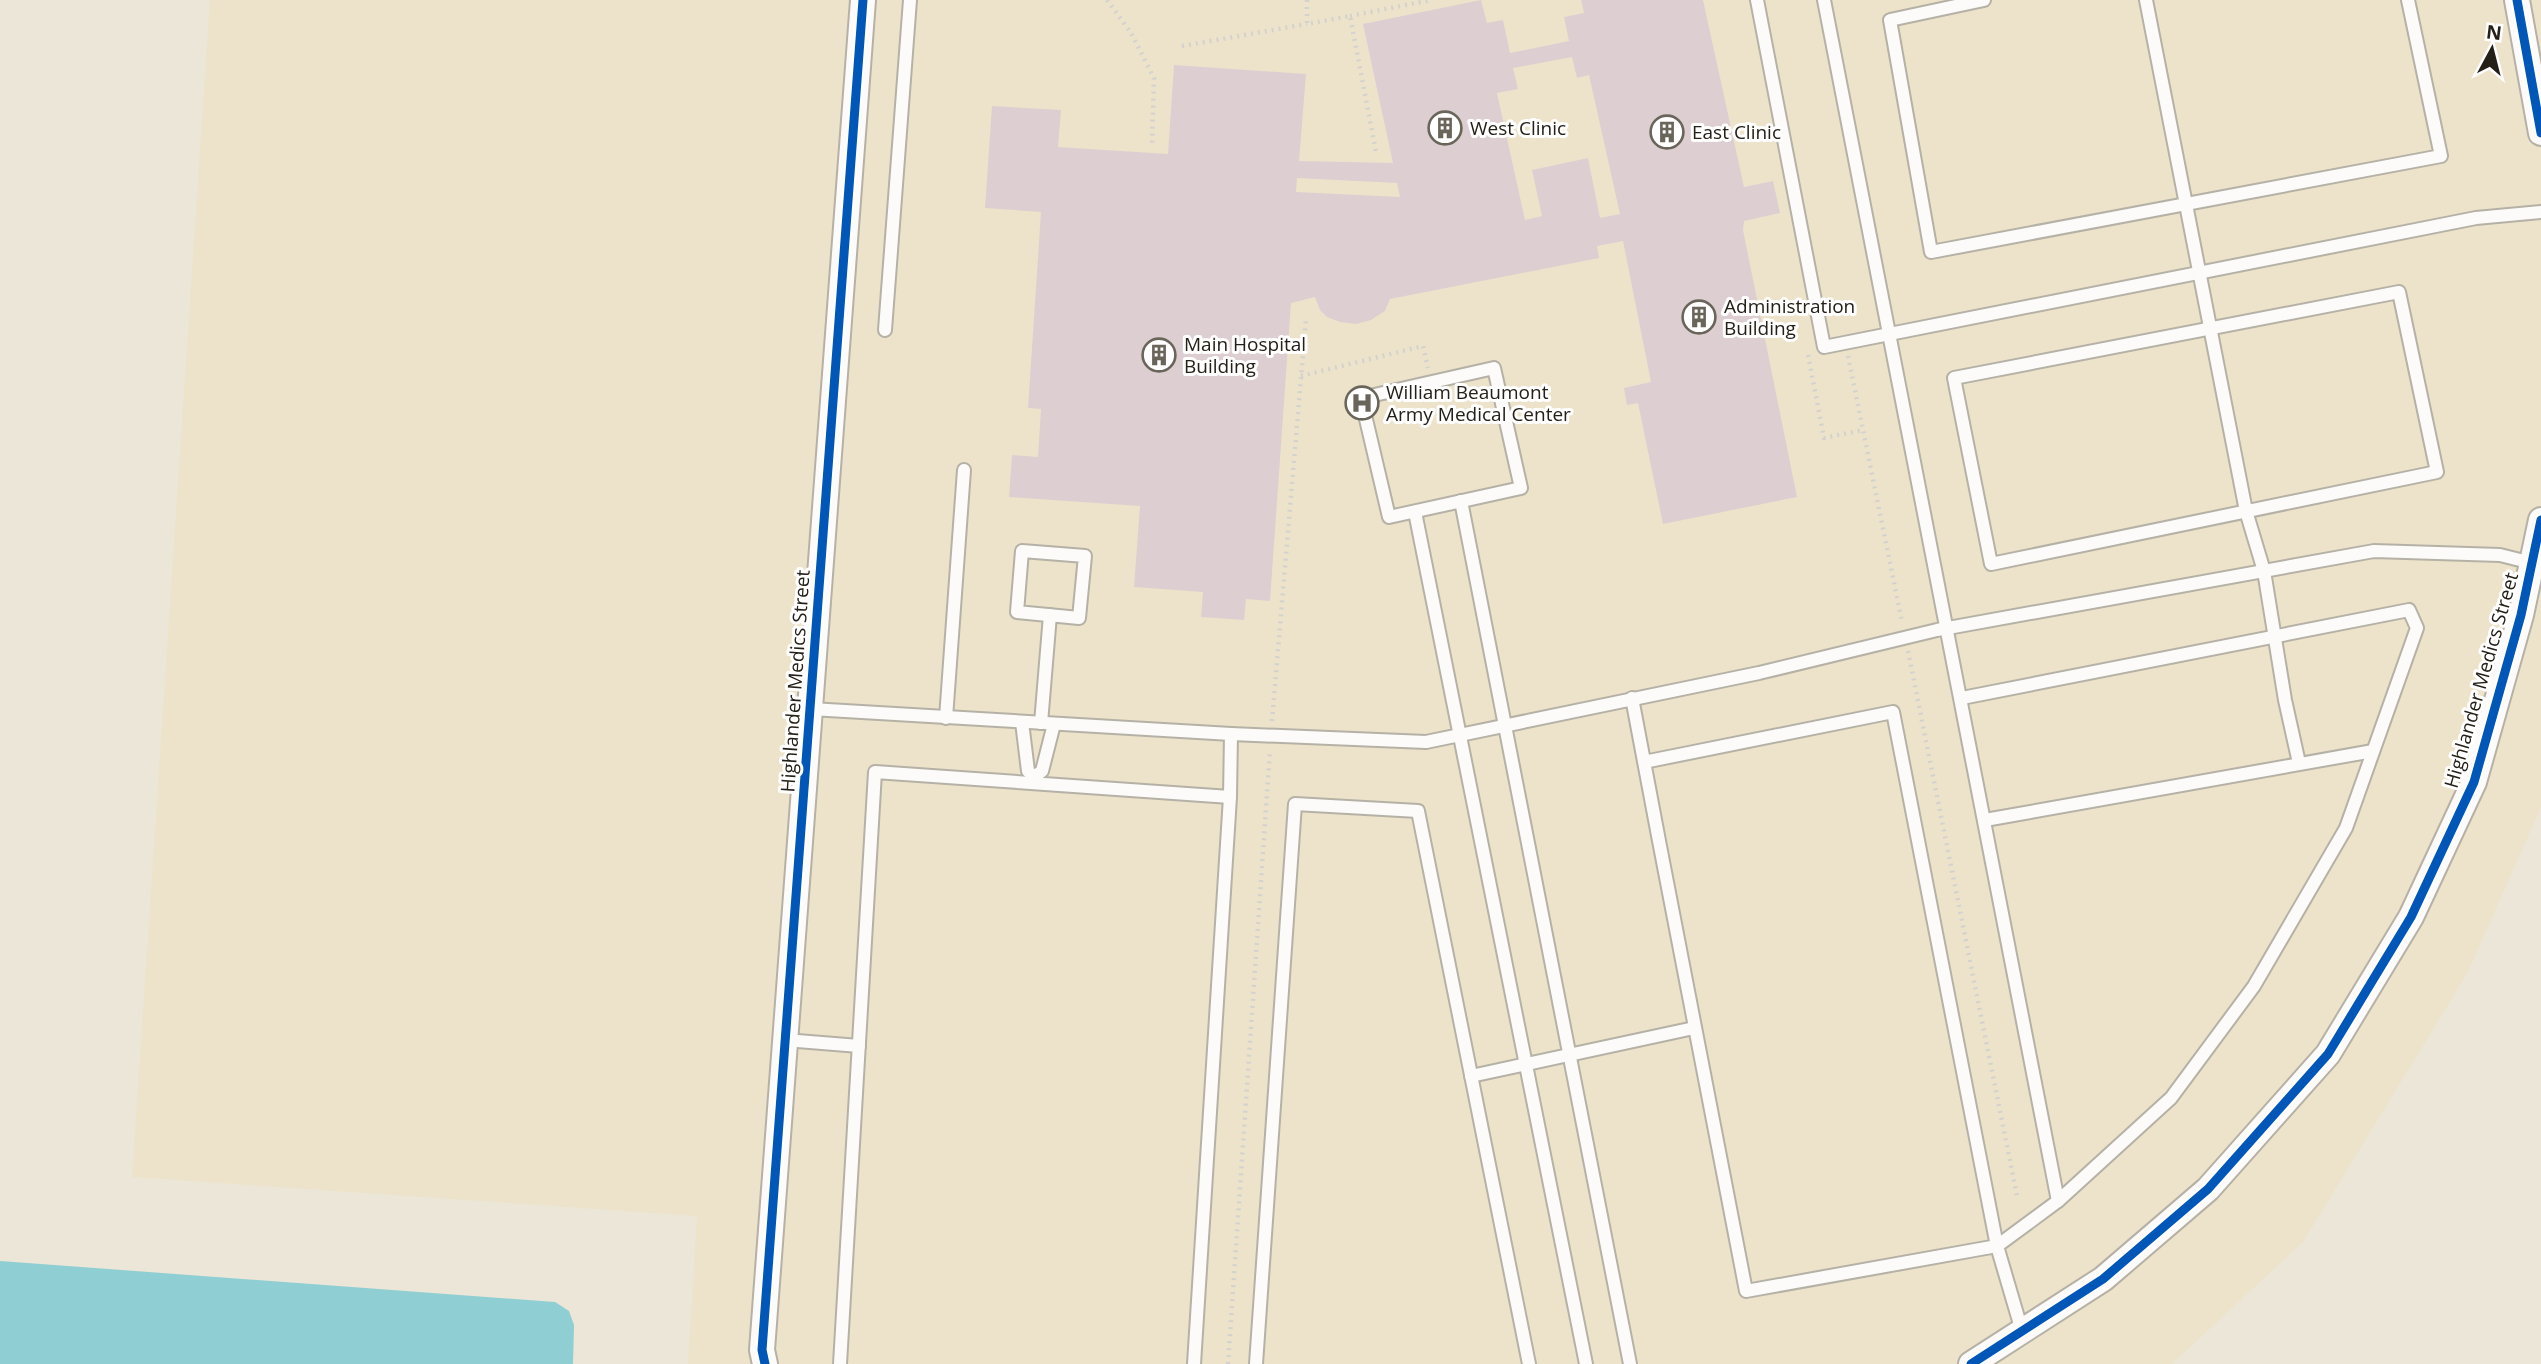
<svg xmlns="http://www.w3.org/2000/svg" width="2541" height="1364" font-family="'Open Sans',sans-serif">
<rect width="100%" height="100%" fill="#ebe6d7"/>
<path fill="#ede3ca" d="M210,0H2541V807L2467,974L2303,1242L2172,1364H688L697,1216L132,1177Z"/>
<path fill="#8fced3" d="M0,1261L555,1302L569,1311L574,1325L573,1364H0Z"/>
<path fill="#ddcfd1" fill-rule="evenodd" d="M1481,0L1487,23L1503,20L1510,53L1569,41L1564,17L1584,13L1581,0H1703L1744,187L1773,181L1780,213L1744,221L1743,230L1797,497L1663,524L1638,403L1627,405L1624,388L1651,382L1623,241L1597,246L1599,258L1390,299L1385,311L1371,320L1356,324L1340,322L1327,317L1320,310L1315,297L1291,303L1270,601L1246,599L1244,620L1201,617L1203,592L1134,587L1140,506L1009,497L1012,455L1038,457L1041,409L1028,408L1041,212L985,208L992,106L1061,110L1058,147L1168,154L1174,65L1306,74L1299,161L1393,163L1363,24ZM1572,57L1577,78L1589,75L1620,214L1600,218L1588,158L1532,170L1542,216L1525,220L1497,93L1518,89L1513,68ZM1297,178L1397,183L1400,197L1296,192Z"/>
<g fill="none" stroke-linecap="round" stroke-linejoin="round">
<defs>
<g id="service">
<path d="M1757,0L1824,347L2476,218L2541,212"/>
<path d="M1824,0L2058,1201L1997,1246L2022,1331"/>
<path d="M1984,0L1890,20L1931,252L2441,156L2408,0"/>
<path d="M2146,0L2246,511L2264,571L2285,700L2299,763"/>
<path d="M2399,292L2437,472L1991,564L1954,378Z"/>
<path d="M885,330L910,0"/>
<path d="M1494,368L1521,488L1389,517L1361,398Z"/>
<path d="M1461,501L1630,1364"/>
<path d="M1415,512L1586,1364"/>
<path d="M1022,551L1085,556L1079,618L1017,612Z"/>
<path d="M1632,698C1669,896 1708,1094 1746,1291L1997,1246L1893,712L1644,762"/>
<path d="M1962,698L2409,610L2417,628L2346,828L2254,986L2171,1098L2058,1201"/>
<path d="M811,709L1231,734L1426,742L1759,673L1937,630L2374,551L2500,555L2536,564"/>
<path d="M946,718L964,470"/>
<path d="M1022,722L1028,771L1034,777V783"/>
<path d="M1041,723L1050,615"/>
<path d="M1034,777L1042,771L1054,724"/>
<path d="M1985,820L2373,751"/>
<path d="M785,1040L859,1046"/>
<path d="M1471,1076L1694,1028"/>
<path d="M840,1364L875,772L1230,797L1231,734"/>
<path d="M1194,1364L1230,797"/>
<path d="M1256,1364L1295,804L1418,811L1529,1364"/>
</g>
<g id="minor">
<path d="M2517,0L2541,133"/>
<path d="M765,1364L762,1350L863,0"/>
<path d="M1971,1364L2103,1279L2208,1189L2328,1054L2411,917L2474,782L2521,615L2541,520"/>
</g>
</defs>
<use href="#service" stroke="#b5b1a6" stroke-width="16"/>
<use href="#minor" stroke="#b5b1a6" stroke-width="28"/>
<g stroke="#d4d2ce" stroke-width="4.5" stroke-dasharray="2 5" stroke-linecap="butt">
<path d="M1107,0L1131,33L1154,78L1152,143"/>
<path d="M1307,0V24L1350,16L1376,152"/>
<path d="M1350,16L1431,0"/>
<path d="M1182,46L1307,24"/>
<path d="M1808,355L1824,438L1863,430"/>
<path d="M1848,356L1902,622"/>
<path d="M1301,376L1423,346L1428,368"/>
<path d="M1908,651L2017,1196"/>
<path d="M1272,721L1306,319"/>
<path d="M1228,1364L1270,750"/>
</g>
<use href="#service" stroke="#fcfbf9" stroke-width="12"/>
<use href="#minor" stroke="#fcfbf9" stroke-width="24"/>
<defs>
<g id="cycleway">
<path d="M2517,0L2541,133"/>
<path d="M765,1364L762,1350L863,0"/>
<path d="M1971,1364L2103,1279L2208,1189L2328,1054L2411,917L2474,782L2521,615L2541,520"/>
</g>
</defs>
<use href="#cycleway" stroke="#fff" stroke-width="13"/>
<use href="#cycleway" stroke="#0057b8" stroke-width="9"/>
</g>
<defs>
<symbol id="building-ring" viewBox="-11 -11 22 22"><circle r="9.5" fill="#fff" stroke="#6a655a" stroke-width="1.5"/><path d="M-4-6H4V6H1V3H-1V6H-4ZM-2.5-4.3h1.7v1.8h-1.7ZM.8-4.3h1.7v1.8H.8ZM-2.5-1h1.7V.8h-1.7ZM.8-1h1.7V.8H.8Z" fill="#6a655a"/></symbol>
<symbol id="hospital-ring" viewBox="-11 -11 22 22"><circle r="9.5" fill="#fff" stroke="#6a655a" stroke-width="1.5"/><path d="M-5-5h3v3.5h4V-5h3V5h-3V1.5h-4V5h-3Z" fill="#6a655a"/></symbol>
</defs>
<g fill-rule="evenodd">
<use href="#building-ring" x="1426" y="109" width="38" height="38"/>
<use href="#building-ring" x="1648" y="113" width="38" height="38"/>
<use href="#building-ring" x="1680" y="298" width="38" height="38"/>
<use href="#building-ring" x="1140" y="336" width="38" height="38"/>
<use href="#hospital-ring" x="1343" y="384" width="38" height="38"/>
</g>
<g text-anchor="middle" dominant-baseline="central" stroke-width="6" stroke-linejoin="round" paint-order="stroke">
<g font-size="19" fill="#242017" stroke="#fff" text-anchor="start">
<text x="1470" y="128">West Clinic</text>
<text x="1692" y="132">East Clinic</text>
<text x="1724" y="306">Administration<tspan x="1724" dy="22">Building</tspan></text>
<text x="1184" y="344">Main Hospital<tspan x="1184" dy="22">Building</tspan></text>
<text x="1386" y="392">William Beaumont<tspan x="1386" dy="22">Army Medical Center</tspan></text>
</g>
<g font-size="19" fill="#242017" stroke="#fff">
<text transform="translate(2481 680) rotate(-74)">Highlander Medics Street</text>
<text transform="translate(795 681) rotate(-86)">Highlander Medics Street</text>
</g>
</g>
<g transform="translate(2492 49) rotate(7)" stroke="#ffffff" stroke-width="5" paint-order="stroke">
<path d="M0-5L12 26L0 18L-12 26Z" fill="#242017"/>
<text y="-10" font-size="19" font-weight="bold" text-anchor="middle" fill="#242017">N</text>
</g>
</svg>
